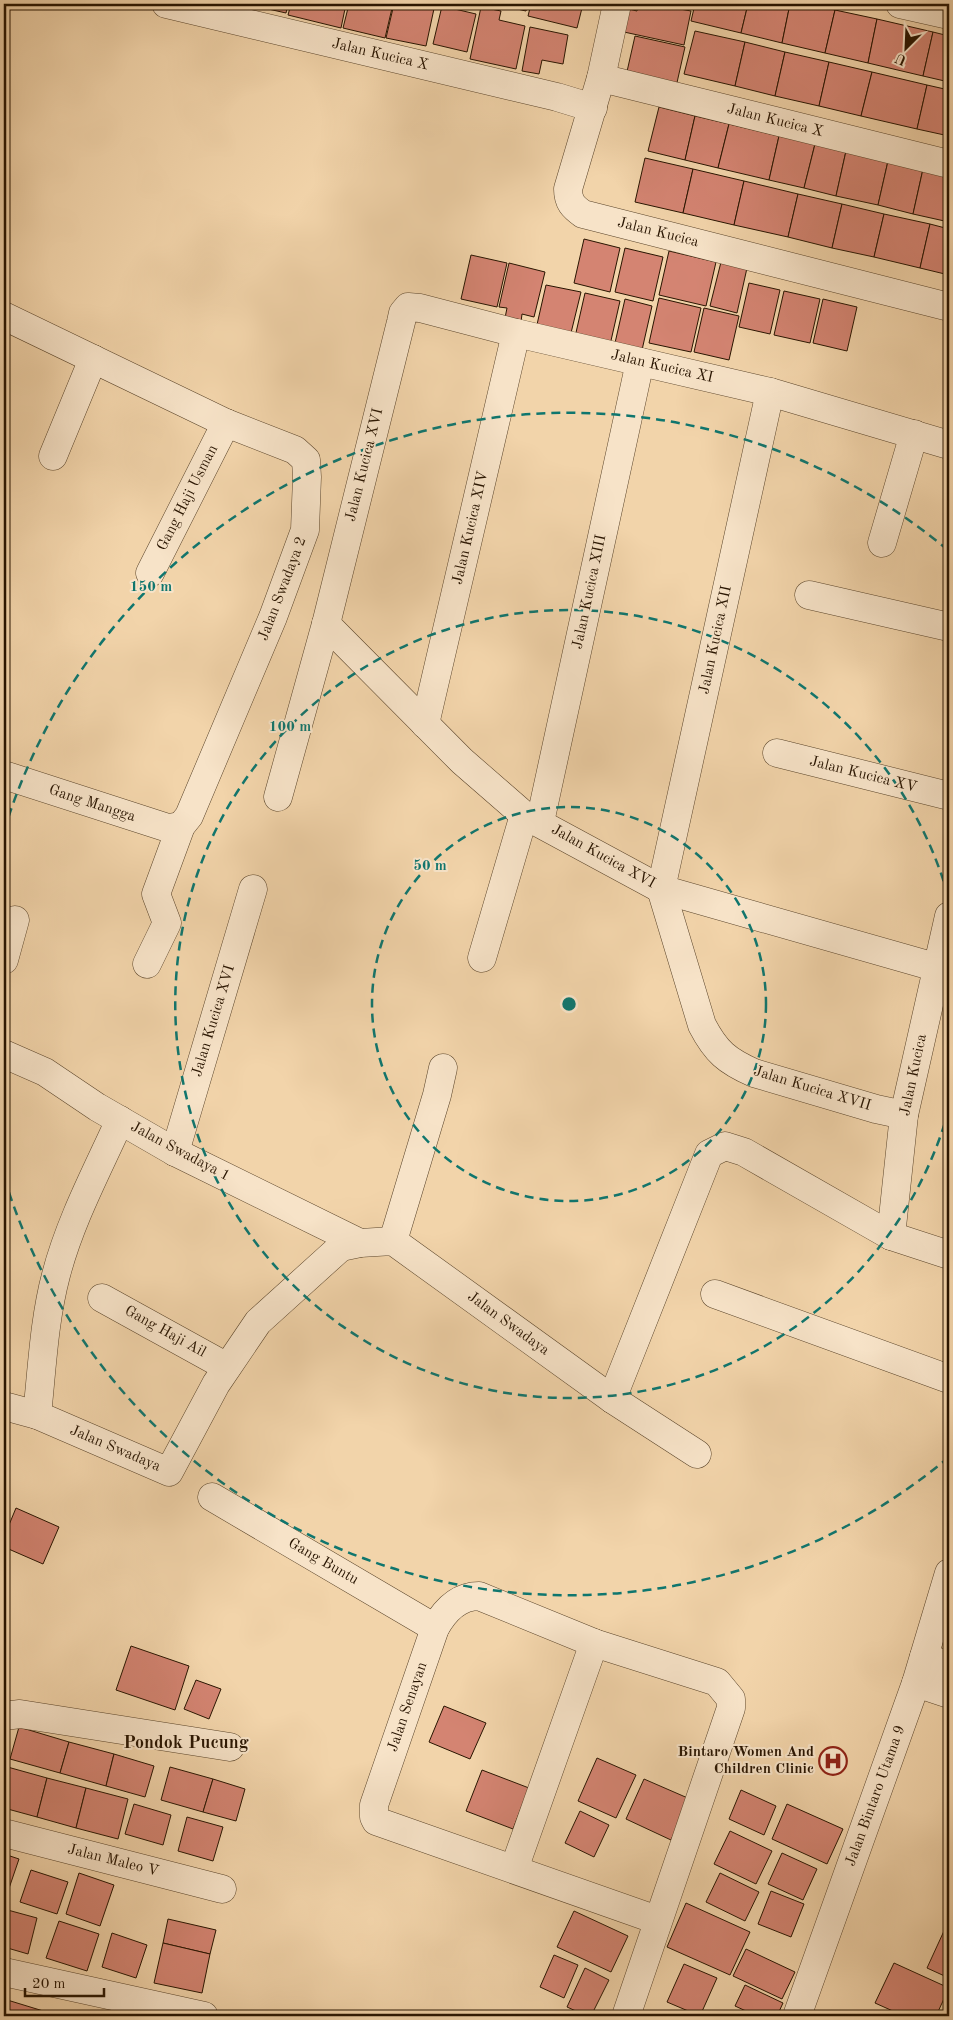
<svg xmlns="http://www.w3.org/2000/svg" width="953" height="2020" font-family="'Old Standard TT',serif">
<rect width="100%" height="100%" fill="#f2d4aa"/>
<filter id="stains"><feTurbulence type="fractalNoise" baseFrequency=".004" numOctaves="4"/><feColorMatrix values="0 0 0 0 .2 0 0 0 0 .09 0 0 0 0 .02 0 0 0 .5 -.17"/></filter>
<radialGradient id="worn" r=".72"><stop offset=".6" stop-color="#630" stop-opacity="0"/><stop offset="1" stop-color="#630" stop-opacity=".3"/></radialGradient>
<g fill="#d48472" stroke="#281400">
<path d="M246,4H288L286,13Z"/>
<path d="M291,4H346L341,28L288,15Z"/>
<path d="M349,4H393L385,38L343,28Z"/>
<path d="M394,4H435L426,46L386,38Z"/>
<path d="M495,4H528L526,11Z"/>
<path d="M531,4H583L577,28L528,16Z"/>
<path d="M638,4H681L680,9L691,11L684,45L624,32L629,9L637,11Z"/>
<path d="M695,4H748L741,33L691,21Z"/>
<path d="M748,4H790L782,43L741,33Z"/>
<path d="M790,4H811L835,10L825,53L782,43Z"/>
<path d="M442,6L476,14L467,52L433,44Z"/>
<path d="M481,7L501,11L499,20L525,26L516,69L470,59Z"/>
<path d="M835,10L877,19L868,63L825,53Z"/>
<path d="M877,19L933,32L923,76L868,63Z"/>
<path d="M530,27L568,35L563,64L542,60L539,74L522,71Z"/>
<path d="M695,31L745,42L735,86L684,74Z"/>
<path d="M933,32L949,36V82L923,76Z"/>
<path d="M635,36L685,47L676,87L626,76Z"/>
<path d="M745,42L785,52L775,96L735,86Z"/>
<path d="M785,52L829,62L819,106L775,96Z"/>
<path d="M829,62L872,72L861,116L819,106Z"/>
<path d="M872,72L927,85L917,129L861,116Z"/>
<path d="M927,85L949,90V136L917,129Z"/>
<path d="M659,107L695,116L685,160L648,151Z"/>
<path d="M695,116L729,124L718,168L685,160Z"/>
<path d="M729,124L779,136L769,180L718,168Z"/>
<path d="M779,136L815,144L804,188L769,180Z"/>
<path d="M815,144L846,151L836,196L804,188Z"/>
<path d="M846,151L888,161L878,205L836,196Z"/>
<path d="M645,158L693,169L683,213L635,202Z"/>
<path d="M888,161L923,169L913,214L878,205Z"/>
<path d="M693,169L744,181L734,225L683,213Z"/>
<path d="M923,169L949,176V222L913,214Z"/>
<path d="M744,181L798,194L788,237L734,225Z"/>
<path d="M798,194L842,204L832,248L788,237Z"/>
<path d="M842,204L884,214L874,257L832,248Z"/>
<path d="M884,214L930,224L920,268L874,257Z"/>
<path d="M930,224L949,229V275L920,268Z"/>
<path d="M584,239L620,248L610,292L574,283Z"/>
<path d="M625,248L663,257L653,301L615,292Z"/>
<path d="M669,251L716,262L706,306L659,295Z"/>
<path d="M471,255L507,263L497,307L461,299Z"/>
<path d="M721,262L747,268L737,313L710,306Z"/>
<path d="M509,263L545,272L534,317L522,314L521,322L505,318L507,308L499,307Z"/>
<path d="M749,283L780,290L770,334L739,327Z"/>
<path d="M546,285L581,292L570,337L536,329Z"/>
<path d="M784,291L820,299L810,343L774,335Z"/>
<path d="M585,293L620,301L610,345L575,337Z"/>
<path d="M659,298L701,308L691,352L649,343Z"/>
<path d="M625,299L652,306L642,350L615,343Z"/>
<path d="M823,299L857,307L847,351L813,343Z"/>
<path d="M704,308L739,316L729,360L694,352Z"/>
<path d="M16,1508L59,1527L43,1564L4,1547V1537Z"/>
<path d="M131,1646L189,1666L175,1710L116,1690Z"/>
<path d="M196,1680L221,1689L209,1719L184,1709Z"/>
<path d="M444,1706L486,1723L470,1759L429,1742Z"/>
<path d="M19,1727L69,1742L60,1773L10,1759Z"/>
<path d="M69,1742L114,1754L106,1786L60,1773Z"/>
<path d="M114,1754L154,1766L145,1797L106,1786Z"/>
<path d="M597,1758L636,1775L616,1818L578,1801Z"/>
<path d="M4,1766L47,1778L37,1817L4,1808Z"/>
<path d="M170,1767L213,1779L203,1812L161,1800Z"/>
<path d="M482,1770L529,1788L513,1829L466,1811Z"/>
<path d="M47,1778L86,1788L76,1828L37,1817Z"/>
<path d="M213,1779L245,1789L236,1821L203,1812Z"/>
<path d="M644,1779L690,1799L671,1840L626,1819Z"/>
<path d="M86,1788L128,1799L118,1839L76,1828Z"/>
<path d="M741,1790L776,1806L764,1835L729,1819Z"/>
<path d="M134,1804L171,1815L163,1845L125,1834Z"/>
<path d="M787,1804L843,1829L827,1864L772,1839Z"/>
<path d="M580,1811L609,1825L594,1857L565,1843Z"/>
<path d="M187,1817L223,1827L213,1861L178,1851Z"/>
<path d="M730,1831L772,1851L756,1884L714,1864Z"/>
<path d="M782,1853L817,1869L803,1900L768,1884Z"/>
<path d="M4,1854L19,1859L4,1903Z"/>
<path d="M31,1870L68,1882L57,1914L20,1902Z"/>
<path d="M79,1873L114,1885L100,1926L66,1914Z"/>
<path d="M720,1873L759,1892L745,1921L706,1902Z"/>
<path d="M771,1891L804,1904L791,1937L758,1924Z"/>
<path d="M686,1903L750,1932L730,1975L667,1947Z"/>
<path d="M4,1909L37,1918L28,1954L4,1947Z"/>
<path d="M574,1911L628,1936L611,1972L557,1947Z"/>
<path d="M168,1919L216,1930L210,1954L163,1943Z"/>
<path d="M949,1920V1978L927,1968Z"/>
<path d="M59,1921L99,1934L87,1971L46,1958Z"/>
<path d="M112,1933L147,1945L136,1978L102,1967Z"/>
<path d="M163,1943L210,1954L202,1993L154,1983Z"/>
<path d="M746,1949L795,1972L782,1999L733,1976Z"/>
<path d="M554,1955L578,1965L564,1998L540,1987Z"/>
<path d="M894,1963L949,1988L936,2016H904L875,2003Z"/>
<path d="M684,1964L717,1978L700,2016L667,2002Z"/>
<path d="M585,1968L609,1980L591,2016H587L567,2007Z"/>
<path d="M745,1985L783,2003L777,2016H757L735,2006Z"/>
<path d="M4,1999L40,2010L38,2016H4Z"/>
<path d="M40,2010L60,2016H38Z"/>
</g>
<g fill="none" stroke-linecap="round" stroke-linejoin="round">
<defs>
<g id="minor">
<path d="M166,4L557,97L593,108"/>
<path d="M617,4L601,78L568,189C568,202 573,207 583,214L949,307"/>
<path d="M900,4L949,15"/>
<path d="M601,78L949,164"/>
<path d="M4,316L226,423L295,450L306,460L307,477L305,530L273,617L189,816L181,826L156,894L167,923L147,964"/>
<path d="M770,392L661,889L702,1025C716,1052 727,1061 754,1073L876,1109L904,1115"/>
<path d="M53,456L93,359"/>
<path d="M882,543L914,434"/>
<path d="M150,573L226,423"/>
<path d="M809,595L949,627"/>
<path d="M326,624L462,761L524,815L661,889L949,971"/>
<path d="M425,724L516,333"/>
<path d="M777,753L949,796"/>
<path d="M4,775L168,828L181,826"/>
<path d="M278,797L326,624L401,322L403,313L408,307L420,308L516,333L770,392L949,445"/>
<path d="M540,822L640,362"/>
<path d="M482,958L524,815"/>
<path d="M4,960L15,920"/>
<path d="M4,1054L45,1072L97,1107L175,1152L360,1243"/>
<path d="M175,1152L253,889"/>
<path d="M891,1236L904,1115L949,916"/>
<path d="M393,1241L437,1095L443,1068"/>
<path d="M715,1294L949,1379"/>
<path d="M102,1298L227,1367"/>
<path d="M612,1399L709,1154L725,1146L744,1152L891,1236L949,1255"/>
<path d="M4,1406L37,1415L169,1472L216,1384L258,1322L341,1247L360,1243L393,1241L612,1399L697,1454"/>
<path d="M37,1415C42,1369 44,1320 56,1275C70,1221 97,1171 120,1120"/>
<path d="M212,1497L435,1628"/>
<path d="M924,1657L949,1666"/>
<path d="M916,1683L949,1694"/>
<path d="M4,1716L20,1714L230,1747"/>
<path d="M4,1833L222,1889"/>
<path d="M514,1869L594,1643"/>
<path d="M4,1972L204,2016"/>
<path d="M626,2016L731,1708V1699L717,1682L594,1643L479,1596C459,1596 445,1610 435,1628L374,1805V1817L376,1821L657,1920"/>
<path d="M797,2016L916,1683L949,1573"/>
</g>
</defs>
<use href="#minor" stroke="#5a442a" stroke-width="29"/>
<use href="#minor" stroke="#f7e3c8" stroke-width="28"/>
</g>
<g fill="none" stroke="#0f766e" stroke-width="2.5" stroke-dasharray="9 6">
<circle cx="569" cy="1004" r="197"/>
<path d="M949 1109A394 394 0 1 1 949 899"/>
<path d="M949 1457A591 591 0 0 1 4 1177M4 831A591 591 0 0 1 949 551"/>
</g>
<defs>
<symbol id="hospital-ring" viewBox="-11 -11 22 22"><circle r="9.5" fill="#f7e3c8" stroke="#8f2418" stroke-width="1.5"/><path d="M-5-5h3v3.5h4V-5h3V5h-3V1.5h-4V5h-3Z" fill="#8f2418"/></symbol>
</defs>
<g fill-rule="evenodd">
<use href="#hospital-ring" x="817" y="1745" width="32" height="32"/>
</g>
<g text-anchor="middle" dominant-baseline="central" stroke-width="4" stroke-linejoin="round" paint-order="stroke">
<g font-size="15" fill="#281400" stroke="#f7e3c8">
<text transform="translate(380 55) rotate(13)">Jalan Kucica X</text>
<text transform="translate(775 121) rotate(14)">Jalan Kucica X</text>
<text transform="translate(658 233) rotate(14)">Jalan Kucica</text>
<text transform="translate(662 367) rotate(13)">Jalan Kucica XI</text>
<text transform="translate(365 465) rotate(-76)">Jalan Kucica XVI</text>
<text transform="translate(188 498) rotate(-63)">Gang Haji Usman</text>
<text transform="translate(471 528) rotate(-77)">Jalan Kucica XIV</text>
<text transform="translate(283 589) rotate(-69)">Jalan Swadaya 2</text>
<text transform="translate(590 592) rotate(-78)">Jalan Kucica XIII</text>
<text transform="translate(716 640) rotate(-78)">Jalan Kucica XII</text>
<text transform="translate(863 775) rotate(14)">Jalan Kucica XV</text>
<text transform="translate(92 804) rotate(18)">Gang Mangga</text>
<text transform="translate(603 857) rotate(29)">Jalan Kucica XVI</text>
<text transform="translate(214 1021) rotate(-73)">Jalan Kucica XVI</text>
<text transform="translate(914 1075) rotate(-78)">Jalan Kucica</text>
<text transform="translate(812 1089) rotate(17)">Jalan Kucica XVII</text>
<text transform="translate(180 1152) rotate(28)">Jalan Swadaya 1</text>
<text transform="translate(508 1324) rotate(36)">Jalan Swadaya</text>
<text transform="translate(165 1332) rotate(29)">Gang Haji Ail</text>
<text transform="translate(115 1449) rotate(23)">Jalan Swadaya</text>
<text transform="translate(323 1562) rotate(30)">Gang Buntu</text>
<text transform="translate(408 1707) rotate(-71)">Jalan Senayan</text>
<text transform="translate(876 1796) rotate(-70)">Jalan Bintaro Utama 9</text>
<text transform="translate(113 1861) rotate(14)">Jalan Maleo V</text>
</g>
<g font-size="15" font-weight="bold" fill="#281400" stroke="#f7e3c8" text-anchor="end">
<text x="814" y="1752">Bintaro Women And<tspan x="814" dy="17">Children Clinic</tspan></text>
</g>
<g font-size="18" font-weight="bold" fill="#281400" stroke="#f7e3c8">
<text x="186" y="1743">Pondok Pucung</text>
</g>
</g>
<circle cx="569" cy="1004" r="8" fill="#0f766e" stroke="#f7e3c8" stroke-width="2.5"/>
<g font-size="15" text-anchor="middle" font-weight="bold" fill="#0f766e" stroke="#f7e3c8" stroke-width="4" stroke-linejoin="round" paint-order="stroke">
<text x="151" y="591">150 m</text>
<text x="290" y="731">100 m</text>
<text x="430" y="870">50 m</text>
</g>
<rect width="953" height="2020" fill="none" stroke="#f2d4aa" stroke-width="20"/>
<rect x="5" y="5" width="943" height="2010" fill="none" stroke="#281400" stroke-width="2.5"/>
<rect x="10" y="10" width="933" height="2000" fill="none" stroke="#281400"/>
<g transform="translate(906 48) rotate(204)" stroke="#f7e3c8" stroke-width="4" paint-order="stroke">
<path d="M0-4L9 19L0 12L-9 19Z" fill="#281400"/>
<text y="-8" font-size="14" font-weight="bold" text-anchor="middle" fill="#281400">U</text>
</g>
<path d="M25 1988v8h79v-8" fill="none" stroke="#281400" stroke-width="2.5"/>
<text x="32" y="1988" font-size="15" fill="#281400" stroke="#f7e3c8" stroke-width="4" paint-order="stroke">20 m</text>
<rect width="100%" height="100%" filter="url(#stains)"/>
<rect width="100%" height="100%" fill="url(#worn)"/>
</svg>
